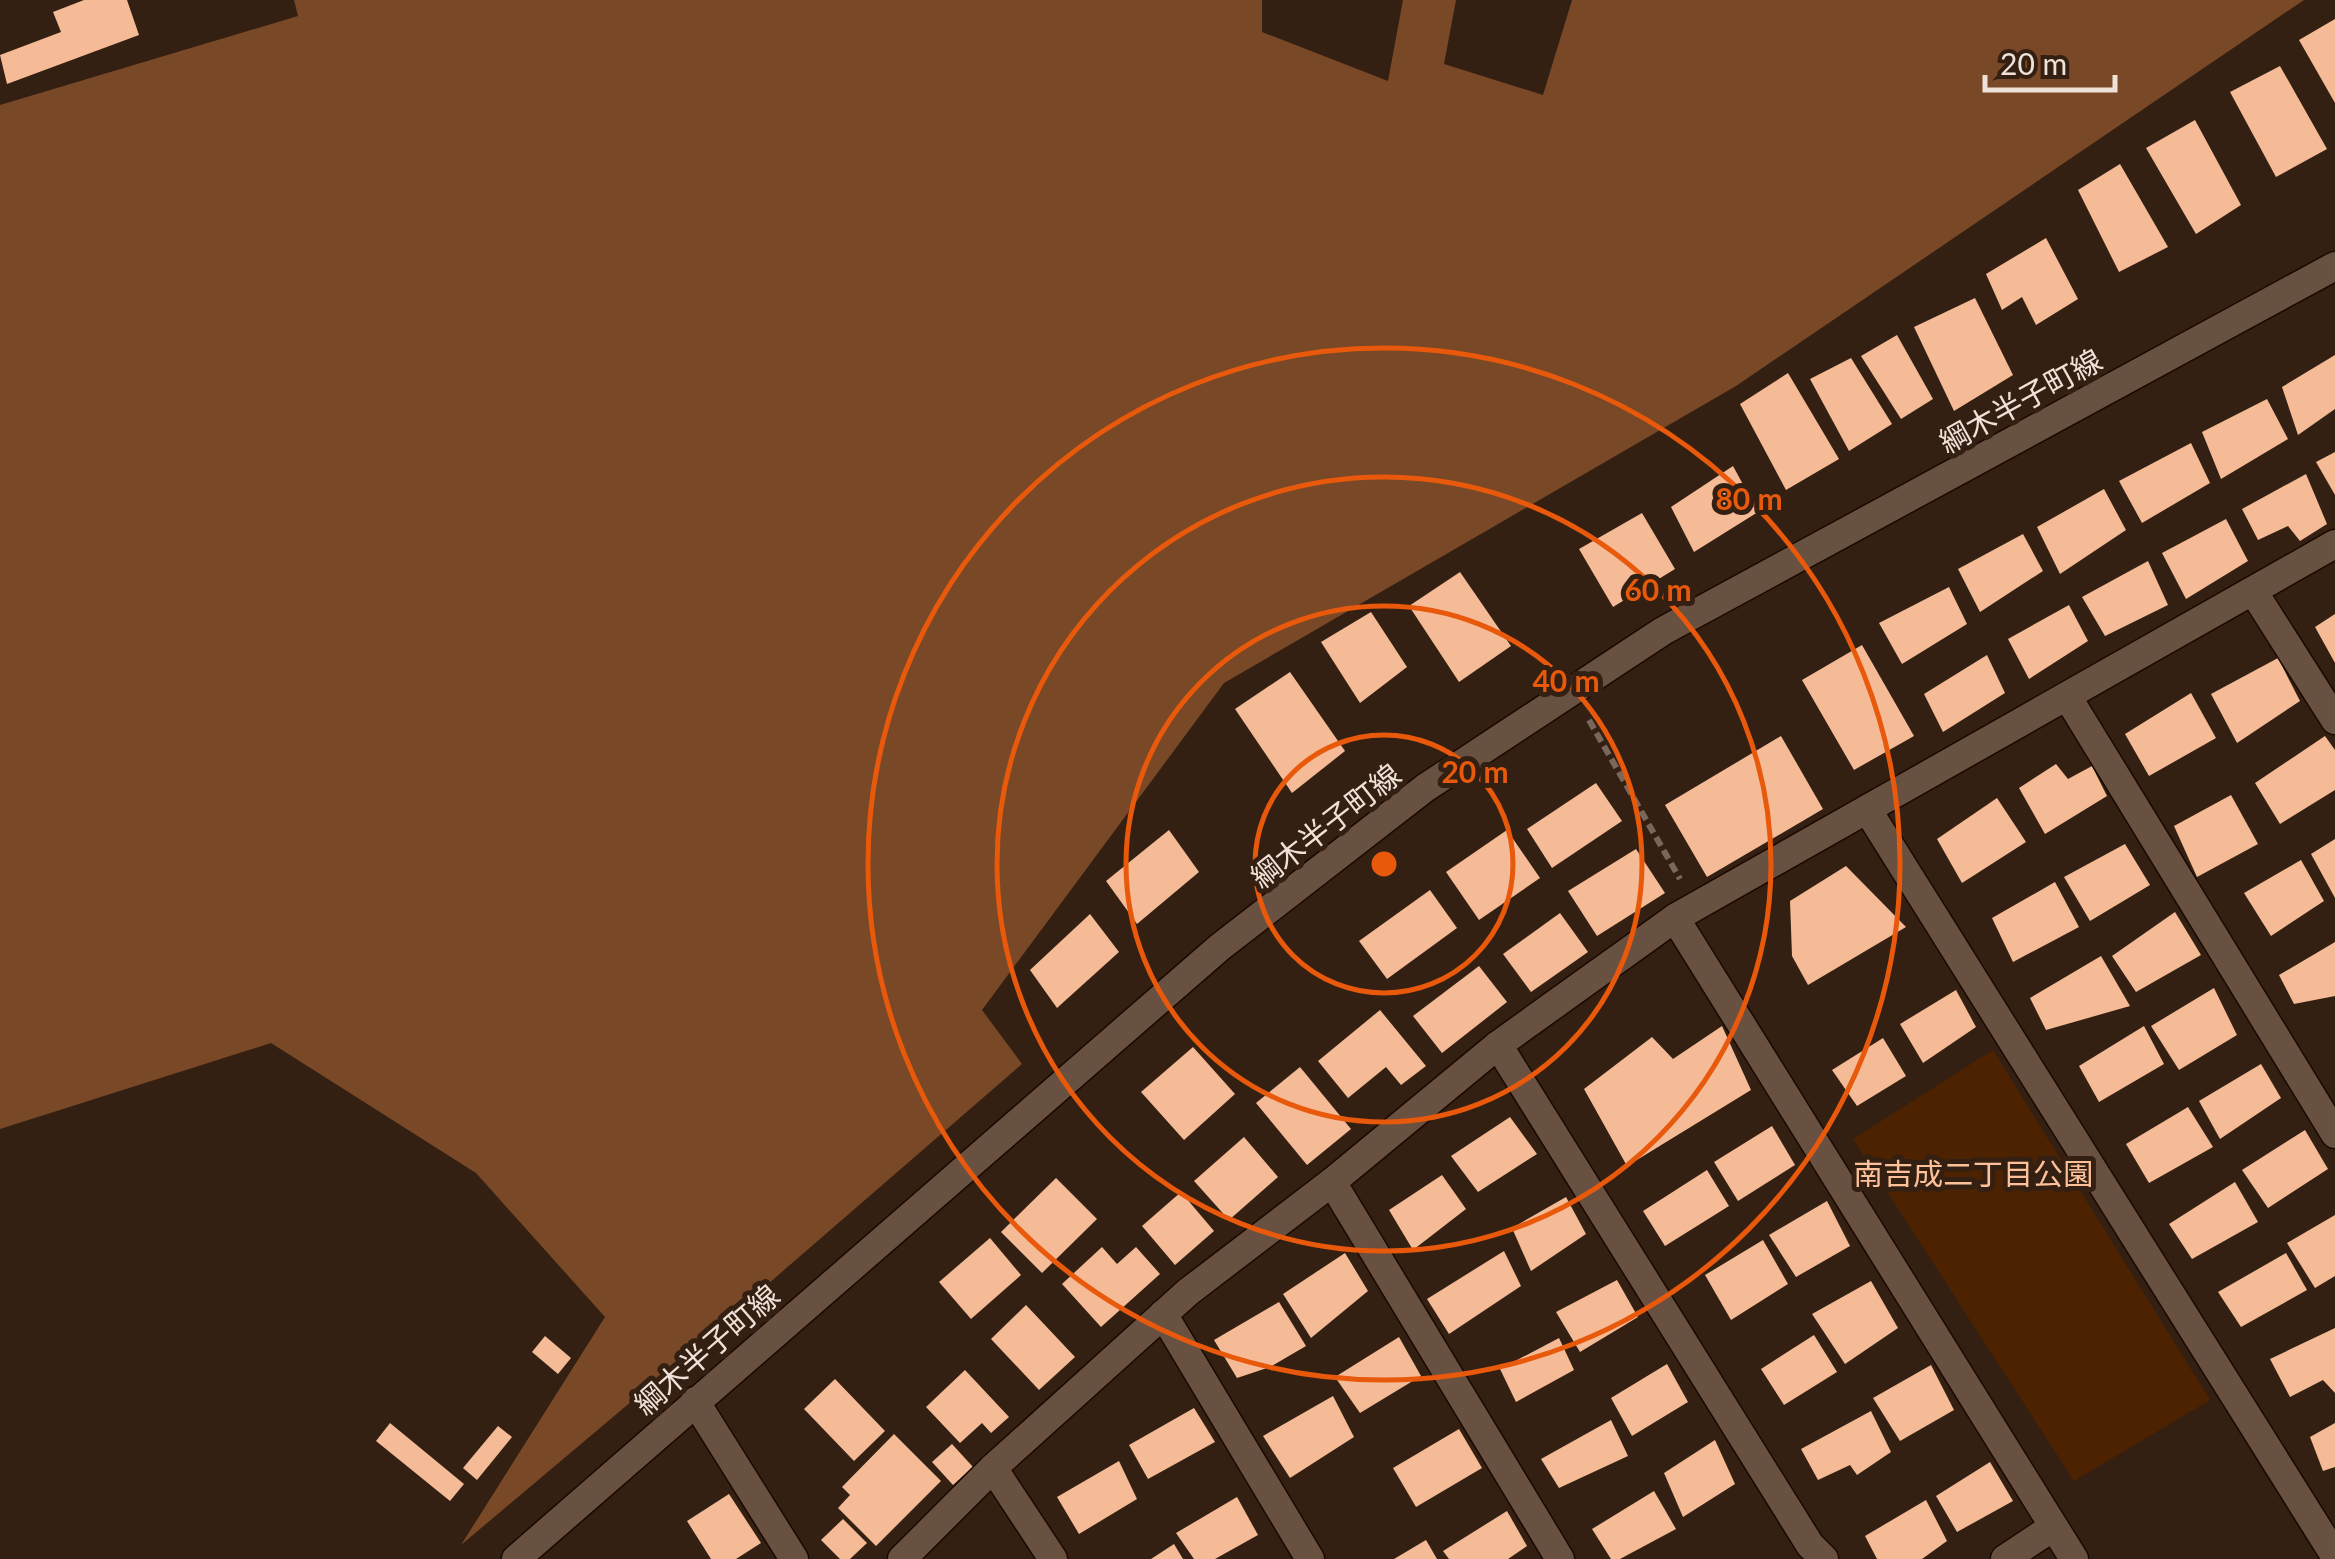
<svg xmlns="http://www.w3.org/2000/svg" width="2335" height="1559" font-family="Lato,'Noto Sans JP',sans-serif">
<rect width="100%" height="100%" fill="#342012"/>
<path fill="#4c2201" d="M1993,1050L2210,1400L2074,1481L1853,1139Z"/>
<path fill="#794826" d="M294,0H1262V32L1388,81L1403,0H1456L1444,64L1543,95L1572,0H2304L1736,386L1224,683L982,1010L1022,1064L664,1374L461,1545L605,1317L476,1173L271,1043L0,1129V105L298,16Z"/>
<g fill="#f4bb96">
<path d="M84,0H127L139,35L7,84L0,55L61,32L53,12Z"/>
<path d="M2335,19V103L2299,40Z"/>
<path d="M2280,66L2327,149L2276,177L2230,92Z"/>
<path d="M2195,120L2241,205L2196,234L2146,148Z"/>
<path d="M2120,164L2168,247L2119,272L2078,190Z"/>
<path d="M2046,238L2078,299L2036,325L2022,297L2002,310L1986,274Z"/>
<path d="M1975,298L2013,375L1954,411L1914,327Z"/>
<path d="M1897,335L1933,399L1901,419L1861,356Z"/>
<path d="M2335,355V409L2298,435L2282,387Z"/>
<path d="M1851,358L1892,424L1849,451L1810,379Z"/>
<path d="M1788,373L1839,459L1786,490L1740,404Z"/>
<path d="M2267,399L2288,439L2221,479L2202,432Z"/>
<path d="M2191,443L2210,483L2142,523L2119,481Z"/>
<path d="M2335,452V495L2316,462Z"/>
<path d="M1733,466L1758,512L1694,552L1671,507Z"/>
<path d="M2306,474L2327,524L2300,541L2288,526L2258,540L2242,509Z"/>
<path d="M2104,489L2126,530L2060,574L2037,527Z"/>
<path d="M1642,513L1675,569L1613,607L1579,549Z"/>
<path d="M2226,519L2248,561L2186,599L2162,553Z"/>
<path d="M2023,534L2043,571L1980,612L1958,569Z"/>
<path d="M2148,561L2168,605L2105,636L2082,597Z"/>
<path d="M1460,572L1511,646L1459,682L1409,606Z"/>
<path d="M1949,587L1967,624L1902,664L1879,623Z"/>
<path d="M2069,605L2088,641L2029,679L2008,639Z"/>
<path d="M1371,612L1407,667L1360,703L1321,642Z"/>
<path d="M2335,614V663L2315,627Z"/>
<path d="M1862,645L1914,736L1854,770L1802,680Z"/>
<path d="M1987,655L2005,693L1943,732L1924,694Z"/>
<path d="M2278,658L2300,701L2237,743L2211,694Z"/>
<path d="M1290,672L1345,751L1292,793L1235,709Z"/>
<path d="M2191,693L2216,738L2149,776L2125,734Z"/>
<path d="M1781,736L1823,809L1707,877L1665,805Z"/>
<path d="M2325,736L2335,750V790L2280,824L2255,783Z"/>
<path d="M2056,764L2068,779L2092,766L2107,796L2045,834L2019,788Z"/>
<path d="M1596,783L1622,821L1552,868L1527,829Z"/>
<path d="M2231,795L2258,844L2197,877L2174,826Z"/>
<path d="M1997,798L2026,842L1962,883L1937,839Z"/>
<path d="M1169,830L1199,872L1137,924L1106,881Z"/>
<path d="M1507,830L1540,878L1479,920L1446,872Z"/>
<path d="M2335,839V898L2311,854Z"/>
<path d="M2125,844L2150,885L2090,921L2064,877Z"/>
<path d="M1636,849L1665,893L1597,936L1568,891Z"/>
<path d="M2301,860L2324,901L2271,936L2244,893Z"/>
<path d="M1846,866L1906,927L1808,985L1792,956L1790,901Z"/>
<path d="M2055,882L2079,927L2013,962L1992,918Z"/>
<path d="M1430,890L1457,928L1387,979L1359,941Z"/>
<path d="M2175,912L2201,955L2136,992L2112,956Z"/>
<path d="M1560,913L1588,952L1531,992L1503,954Z"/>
<path d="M1090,914L1119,952L1057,1008L1030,970Z"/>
<path d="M2335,942V996L2294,1004L2279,975Z"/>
<path d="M2101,956L2130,1006L2046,1030L2030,998Z"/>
<path d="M1479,966L1507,1002L1442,1053L1413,1016Z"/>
<path d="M2214,988L2237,1035L2179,1070L2151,1026Z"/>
<path d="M1956,990L1976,1027L1923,1063L1900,1024Z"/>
<path d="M1380,1010L1426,1066L1401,1085L1386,1067L1348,1098L1318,1061Z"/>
<path d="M1722,1026L1751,1090L1627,1166L1584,1089L1652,1037L1673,1059Z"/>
<path d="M2144,1026L2164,1064L2099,1102L2079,1066Z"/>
<path d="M1883,1038L1906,1076L1857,1106L1832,1070Z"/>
<path d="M1193,1047L1235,1094L1184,1140L1141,1092Z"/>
<path d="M2261,1064L2281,1098L2220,1139L2199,1101Z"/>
<path d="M1300,1067L1351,1129L1307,1165L1256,1103Z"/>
<path d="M2188,1107L2213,1147L2149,1183L2126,1144Z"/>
<path d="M1510,1117L1537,1154L1478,1192L1451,1156Z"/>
<path d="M1772,1126L1795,1165L1738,1201L1714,1162Z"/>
<path d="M2305,1130L2328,1169L2268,1208L2242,1170Z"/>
<path d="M1244,1137L1278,1177L1229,1220L1194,1181Z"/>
<path d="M1707,1170L1729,1206L1665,1246L1643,1211Z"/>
<path d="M1442,1175L1466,1209L1413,1250L1389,1210Z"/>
<path d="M1056,1178L1097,1219L1042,1273L1001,1232Z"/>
<path d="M2235,1182L2258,1222L2192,1259L2169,1224Z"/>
<path d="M1181,1192L1214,1231L1175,1265L1142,1226Z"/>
<path d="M1566,1197L1586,1234L1531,1271L1512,1228Z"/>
<path d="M1827,1201L1850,1246L1796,1277L1769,1235Z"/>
<path d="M2335,1215V1276L2315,1288L2287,1243Z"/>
<path d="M990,1238L1021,1275L971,1319L939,1282Z"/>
<path d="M1763,1240L1788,1284L1731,1320L1705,1275Z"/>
<path d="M1102,1247L1117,1264L1136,1247L1160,1274L1101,1327L1062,1284Z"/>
<path d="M1504,1251L1521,1286L1449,1334L1427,1299Z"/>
<path d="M1345,1253L1368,1291L1311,1338L1283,1294Z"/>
<path d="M2286,1253L2307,1290L2241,1327L2218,1292Z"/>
<path d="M1617,1280L1638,1317L1580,1352L1556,1312Z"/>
<path d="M1871,1281L1898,1328L1845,1364L1812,1314Z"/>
<path d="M1279,1302L1306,1346L1270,1367L1237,1378L1214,1340Z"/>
<path d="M1026,1305L1075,1357L1039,1390L991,1339Z"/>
<path d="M2335,1328V1393L2323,1380L2290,1397L2270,1359Z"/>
<path d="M1814,1335L1837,1372L1784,1405L1761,1369Z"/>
<path d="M545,1336L571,1358L558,1374L532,1352Z"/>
<path d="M1399,1337L1421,1376L1360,1413L1335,1377Z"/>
<path d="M1559,1338L1574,1370L1516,1402L1500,1369Z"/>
<path d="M1667,1364L1688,1402L1632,1436L1611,1398Z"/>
<path d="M1931,1365L1954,1410L1900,1441L1873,1398Z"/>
<path d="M965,1370L1009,1417L991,1433L982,1423L960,1443L926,1407Z"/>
<path d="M835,1379L885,1431L854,1461L804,1409Z"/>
<path d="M1333,1396L1354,1437L1290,1478L1263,1436Z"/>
<path d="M1194,1408L1215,1442L1148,1479L1129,1445Z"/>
<path d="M1871,1411L1891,1452L1857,1475L1850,1465L1818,1480L1801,1449Z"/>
<path d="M1611,1420L1628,1456L1559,1488L1541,1459Z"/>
<path d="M390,1423L464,1484L450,1501L376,1441Z"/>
<path d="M2335,1423V1467L2323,1471L2310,1437Z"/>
<path d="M498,1426L512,1437L477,1480L463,1468Z"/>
<path d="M1459,1429L1482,1468L1416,1507L1393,1468Z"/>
<path d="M894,1434L941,1481L876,1546L838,1508L850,1495L842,1487Z"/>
<path d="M1715,1440L1735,1484L1683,1517L1664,1473Z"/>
<path d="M952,1444L973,1467L953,1485L932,1462Z"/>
<path d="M1119,1461L1137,1499L1079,1534L1057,1497Z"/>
<path d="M1990,1462L2013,1501L1957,1532L1936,1496Z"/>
<path d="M1654,1491L1676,1529L1620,1559H1611L1592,1529Z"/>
<path d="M729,1494L761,1543L736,1559H711L687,1521Z"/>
<path d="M1237,1497L1258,1535L1215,1559H1194L1176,1533Z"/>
<path d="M1926,1500L1947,1541L1922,1559H1877L1865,1536Z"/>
<path d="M1507,1511L1527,1546L1508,1559H1449L1443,1551Z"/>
<path d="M843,1519L867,1543L850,1559H840L821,1540Z"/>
<path d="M1426,1540L1437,1559H1394Z"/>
<path d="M1174,1544L1183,1559H1151Z"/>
</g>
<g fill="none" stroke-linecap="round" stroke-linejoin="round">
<defs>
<g id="minor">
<path d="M2253,591L2335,720"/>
<path d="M2067,696L2335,1134"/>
<path d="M1867,809L2335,1556"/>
<path d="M1675,918L2074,1559"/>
<path d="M1498,1045L1810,1545L1824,1559"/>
<path d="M1332,1182L1560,1559"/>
<path d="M1163,1314L1310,1559"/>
<path d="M695,1401L794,1559"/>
<path d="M993,1468L1053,1559"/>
<path d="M902,1559L993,1468L1188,1292L1332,1182L1498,1045L1675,918L2335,544"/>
<path d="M2005,1559L2053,1527"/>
</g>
<path id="tertiary" d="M516,1559L1220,947L1425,788L1663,631L2335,266"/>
</defs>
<use href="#minor" stroke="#1b0900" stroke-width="31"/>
<use href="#tertiary" stroke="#1b0900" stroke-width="31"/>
<path stroke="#79675b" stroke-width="6" stroke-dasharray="10 5" stroke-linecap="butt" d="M1589,720L1680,879"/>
<use href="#minor" stroke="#695142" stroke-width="28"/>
<use href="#tertiary" stroke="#695142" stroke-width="28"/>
</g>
<g fill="none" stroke="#e8590c" stroke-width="5">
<circle cx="1384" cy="864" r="129"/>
<circle cx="1384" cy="864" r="258"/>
<circle cx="1384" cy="864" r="387"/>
<circle cx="1384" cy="864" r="516"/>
</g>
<g text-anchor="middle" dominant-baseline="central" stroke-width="10" stroke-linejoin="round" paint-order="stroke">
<g font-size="30" fill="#f0e1d8" stroke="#342012">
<text transform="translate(2020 400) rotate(-29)">綱木半子町線</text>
<text transform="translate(1325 825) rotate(-38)">綱木半子町線</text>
<text transform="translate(706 1349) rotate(-41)">綱木半子町線</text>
</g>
<g font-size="30" fill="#fec098" stroke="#342012">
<text x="1973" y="1173">南吉成二丁目公園</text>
</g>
</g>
<circle cx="1384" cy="864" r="15" fill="#e8590c" stroke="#342012" stroke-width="5"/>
<g font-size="30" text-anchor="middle" font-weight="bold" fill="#e8590c" stroke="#342012" stroke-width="10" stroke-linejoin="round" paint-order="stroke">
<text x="1749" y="510">80 m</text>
<text x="1658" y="601">60 m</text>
<text x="1566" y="692">40 m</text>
<text x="1475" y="783">20 m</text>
</g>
<path d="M1985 75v15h130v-15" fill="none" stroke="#f0e1d8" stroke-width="5"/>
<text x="2000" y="75" font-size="30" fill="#f0e1d8" stroke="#342012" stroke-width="8" paint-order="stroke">20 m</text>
</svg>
